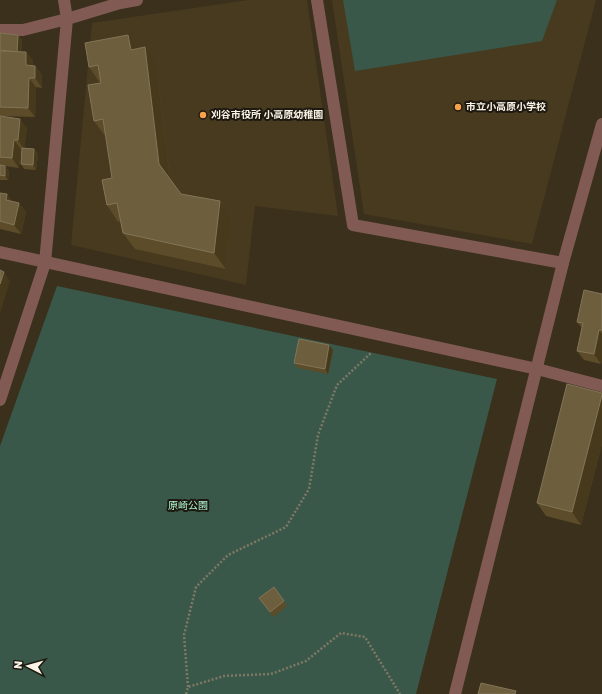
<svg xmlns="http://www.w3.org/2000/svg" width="602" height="694" font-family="Rubik,'Noto Sans JP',sans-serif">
<rect width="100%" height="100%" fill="#3a301c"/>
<g fill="#473a1f">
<path d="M248,0H307L338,216L255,206L246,285L71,245L92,23Z"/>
<path d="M332,0H596L532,244L364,214Z"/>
</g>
<g fill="#395849">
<path d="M343,0H557L542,41L355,71Z"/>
<path d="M57,286L497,379L416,694H0V446Z"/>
</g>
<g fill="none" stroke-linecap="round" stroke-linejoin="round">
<g stroke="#807866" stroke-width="2.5" stroke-dasharray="2 2" stroke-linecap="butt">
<path d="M188,687L184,635L196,587L228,555L286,527L309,489L318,435L337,385L371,353"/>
<path d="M186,694L188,687L224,676L271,674L306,661L341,633L365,637L400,694"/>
</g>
<g stroke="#815b53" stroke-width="12">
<path d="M317,0L353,225L563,263"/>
<path d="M67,19L120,3L137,0"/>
</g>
<g stroke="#815b53" stroke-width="12">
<path d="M0,30H23L67,19"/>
<path d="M0,252L537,369L602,386"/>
<path d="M0,400L45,263L67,19L64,0"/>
<path d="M455,694L563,263L602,124"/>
</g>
</g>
<g fill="#5c4c29">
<path d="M0,33L18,35L22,40L21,52H26L33,61V66H35L42,75V88L36,87L35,117L0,116Z"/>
<path d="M138,49L156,64L170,179L181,194L220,201L231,217L226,269L135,249L123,233L121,221L118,222L107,205L112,178L106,137L94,121L100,83L89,67Z"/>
<path d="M0,116L27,128L24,148L34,149L38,154L36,170L24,169L21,164L22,149H21L19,168L5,166L9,171L8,180H0Z"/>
<path d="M0,193L7,194L12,202L19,203L26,212L21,234L0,229Z"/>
<path d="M602,294V359L601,364L584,360L577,351L582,328L577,322Z"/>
<path d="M329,345L333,350L328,374L298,368L294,363Z"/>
<path d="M602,393V444L581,525L546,516L537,503Z"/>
<path d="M274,587L287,606L273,617L259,598Z"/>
</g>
<g fill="#47391b">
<path d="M18,35L22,40L20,57L17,52Z"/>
<path d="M128,35L140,52L131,50Z"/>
<path d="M145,47L156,64L170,180L159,164Z"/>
<path d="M26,52L33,61V75L26,65Z"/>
<path d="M35,66L42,75V88L35,78Z"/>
<path d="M29,78L36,87L35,117L28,108Z"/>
<path d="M20,119L27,128L24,150L18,140Z"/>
<path d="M14,140L21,149L19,168L12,158Z"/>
<path d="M34,149L38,154L36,170L33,165Z"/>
<path d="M5,166L9,171L8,180L5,176Z"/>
<path d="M7,194L14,204L6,200Z"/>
<path d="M220,201L231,217L226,269L214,253Z"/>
<path d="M19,203L26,212L21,234L14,225Z"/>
<path d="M4,272L10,281L0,314V284Z"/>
<path d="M599,330L602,334V359L601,364L594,354Z"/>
<path d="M329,345L333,350L328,374L325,369Z"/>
<path d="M602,395V444L581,525L572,512Z"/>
</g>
<g fill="#6d5e3e" stroke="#837558">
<path d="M0,33L18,35L17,52L0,50Z"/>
<path d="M128,35L131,50L145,47L159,164L181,194L220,201L214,253L123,233L117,203L107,205L102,180L112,178L103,119L94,121L88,85L101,83L98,65L89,67L85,43Z"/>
<path d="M0,51L26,52V65L35,66V78H29L28,108L0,107Z"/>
<path d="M0,116L20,119L18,140H14L12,158L0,157Z"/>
<path d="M22,148L34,149L33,165L21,164Z"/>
<path d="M0,165L5,166V176L0,175Z"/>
<path d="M0,193L7,194L6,200L19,203L14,225L0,221Z"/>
<path d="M0,270L4,272L0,284Z"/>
<path d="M584,290L602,294V330H599L594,354L577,351L583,323L577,322Z"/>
<path d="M299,339L329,345L325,369L294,363Z"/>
<path d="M567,384L602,393V395L572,512L537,503Z"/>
<path d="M274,587L284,601L270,612L259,598Z"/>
<path d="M481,683L516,691L515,694H478Z"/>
</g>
<g fill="#f9a04c" stroke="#1d1910" stroke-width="1.5">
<circle cx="458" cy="107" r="4"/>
<circle cx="203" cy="115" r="4"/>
</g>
<g text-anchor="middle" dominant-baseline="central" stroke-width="4" stroke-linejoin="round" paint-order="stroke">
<g font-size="10" font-weight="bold" fill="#faf4e7" stroke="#1d1910" text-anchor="start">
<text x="466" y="107">市立小高原小学校</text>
<text x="211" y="115">刈谷市役所 小高原幼稚園</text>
</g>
<g font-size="10" fill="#aef5d1" stroke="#1d1910">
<text x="188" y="506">原崎公園</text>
</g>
</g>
<g transform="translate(28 666) rotate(276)" stroke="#1d1910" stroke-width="3" paint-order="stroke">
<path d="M0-3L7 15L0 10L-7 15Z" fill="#faf4e7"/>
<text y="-6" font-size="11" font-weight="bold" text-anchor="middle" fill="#faf4e7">N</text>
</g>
</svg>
